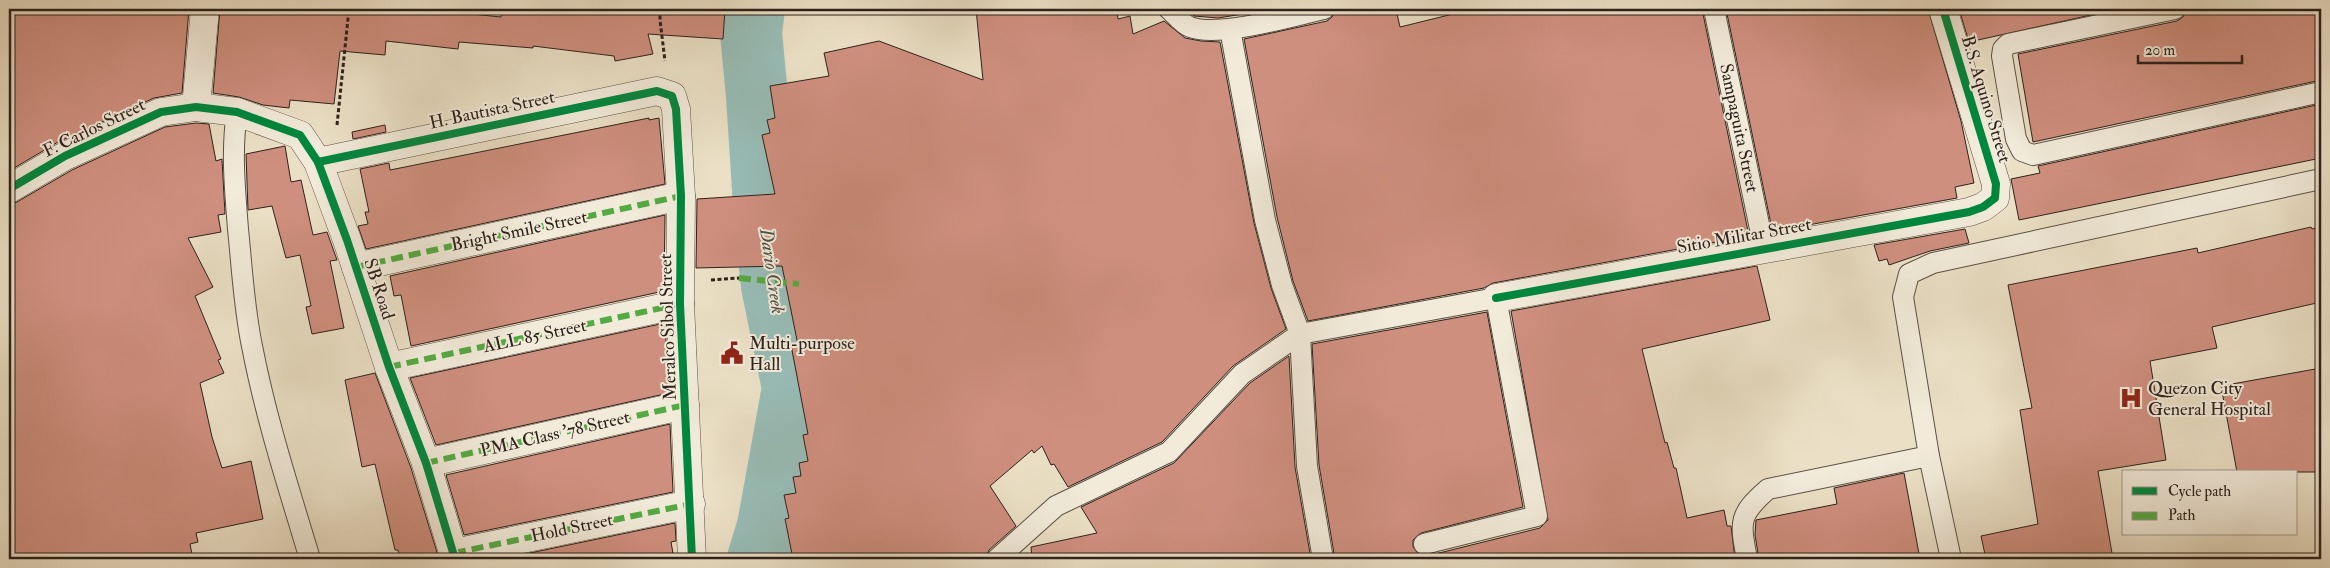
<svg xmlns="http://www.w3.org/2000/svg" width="2330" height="568" font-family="'IM FELL Double Pica',serif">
<rect width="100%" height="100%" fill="#ebe0c6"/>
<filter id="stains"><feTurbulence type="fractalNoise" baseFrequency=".004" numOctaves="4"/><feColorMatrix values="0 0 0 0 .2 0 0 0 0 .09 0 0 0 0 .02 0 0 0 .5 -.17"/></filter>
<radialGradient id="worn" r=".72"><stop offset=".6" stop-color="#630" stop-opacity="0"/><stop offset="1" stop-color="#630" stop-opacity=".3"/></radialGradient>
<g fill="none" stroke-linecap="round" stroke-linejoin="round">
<path stroke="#98bdb7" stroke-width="62" d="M754,9L751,33L757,96L765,221L772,286L793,388L768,526L758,559"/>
</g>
<g fill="#cf8f7f" stroke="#2d211c">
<path d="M9,9H189L182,93L154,98L58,142L9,171Z"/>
<path d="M220,9H442V11L501,17L502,9H725L723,39L648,34L653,54L615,61L614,56L533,46V48L459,42L458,49L386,41L385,55L340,51L334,104L290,100L289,108L263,105L239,97L213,93Z"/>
<path d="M976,9H1117L1118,19L1130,16L1133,34L1164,21L1185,38L1201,41L1220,42L1254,223L1271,288L1286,329L1233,366L1162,442L1068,487L1054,464L1051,465L1042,446L1034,453L1032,450L990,486L1016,526L989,550L985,559H793L785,519L789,518L784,495L796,493L793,477L801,476L799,463L808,461L803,435L808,434L791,345H798L782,266L696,268L697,199L775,194L762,135L770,133L767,120L775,118L770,86L829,76L824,53L879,41L983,80Z"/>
<path d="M1191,9H1274L1218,18L1194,16L1187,10Z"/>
<path d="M1336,9H1396L1400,27L1453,14L1451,9H1702L1749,236L1493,283L1484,288L1308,321L1293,281L1277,217L1244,39L1327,21L1332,17Z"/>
<path d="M1726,9H1928L1961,121L1974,183L1955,187L1957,198L1808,225V222L1772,229Z"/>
<path d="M1959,9H2118L1969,42Z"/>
<path d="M2187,9H2321V80L2033,142L2018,54L2177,21L2183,17Z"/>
<path d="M2321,104V158L2019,220L2011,179L2040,173L2038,166Z"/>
<path d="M649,118V120L659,118L665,184L366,249L358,226L368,224L365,212H369L360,169L389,163L390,170Z"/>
<path d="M196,123L209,124L216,161L222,159L225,214L218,215L221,232L188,238L213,287L195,296L221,359L218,360L224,373L200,383L212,437L222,468L251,461L263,519L196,533L198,542L190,544L193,559H9V205L17,202L72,170L165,127Z"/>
<path d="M385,125L386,132L353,139L352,132Z"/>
<path d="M285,146L291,182L301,180L313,235L327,232L337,260L330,261L344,328L312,334L306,307L311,306L300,255L286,258L272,206L248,210L246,154Z"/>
<path d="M665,215L664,291L411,346L401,295L394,296L390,276Z"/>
<path d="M2311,227L2312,229L2321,227V302L2212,327L2217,348L2150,361L2166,460L2098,471L2113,559H1986L1981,536L2038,524L2020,410L2032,408L2008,285L2197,248L2198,253Z"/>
<path d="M1965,229L1969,243L1930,251L1889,265L1887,259L1879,261L1874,245Z"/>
<path d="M1757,266L1770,320L1642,349L1665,443L1667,442L1674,468H1676L1687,518L1724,510L1727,526H1731L1735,559H1335L1319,465L1312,344L1487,312L1523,507L1421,533L1413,540V547L1420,555L1427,556L1540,528L1548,520L1511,311Z"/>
<path d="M665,323L669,393L436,445L410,378Z"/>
<path d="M1289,356L1295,467L1311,559H1032L1031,547L1097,533L1081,507L1174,463L1250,383Z"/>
<path d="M2321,368V472H2237L2221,386Z"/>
<path d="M375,373L411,468L439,559H400L398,550H395L375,464L362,467L345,380Z"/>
<path d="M670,424L673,492L464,535L446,475Z"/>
<path d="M1904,473L1920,559H1759L1755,535L1756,520L1837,504L1834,488Z"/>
<path d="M675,523L676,541L671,542L674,559H501Z"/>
</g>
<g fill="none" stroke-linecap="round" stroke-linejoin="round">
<defs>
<g id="service">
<path d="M1169,9C1175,14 1182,24 1190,27C1219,38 1292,16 1324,9"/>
<path d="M1714,9L1764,248"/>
<path d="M2175,9L2008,44L2003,49L2002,56L2016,139L2022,151L2033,155L2321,92"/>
<path d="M1230,29L1265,220L1282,285L1300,334L1307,466L1323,559"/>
<path d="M237,112C231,151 235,190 238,229C242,268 244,308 252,346C266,419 289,489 310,559"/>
<path d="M1929,456L1903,297L1909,274L1933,263L2321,179"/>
<path d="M997,559L1056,506L1169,452L1242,374L1300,334L1496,298L1537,516L1424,544"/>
<path d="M1747,559C1740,522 1738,515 1768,489L1929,456L1951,559"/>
</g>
<g id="pedestrian">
<path d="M356,267L681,196"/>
<path d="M389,367L680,304"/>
<path d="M426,463L685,405"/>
<path d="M454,553L691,504"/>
</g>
<g id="minor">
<path d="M196,107L205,9"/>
<path d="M318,162L657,91L672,96L676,109L681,196L680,304L692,559"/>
<path d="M9,189L65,156L161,112L196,107L237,112L300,135L318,162L347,240L389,367L426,463L455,559"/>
<path d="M1496,298L1969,212L1983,207L1995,198L1996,184L1943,9"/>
</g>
</defs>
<use href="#service" stroke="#5c5146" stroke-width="22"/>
<use href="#pedestrian" stroke="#5c5146" stroke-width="29"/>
<use href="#minor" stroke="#5c5146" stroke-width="29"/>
<g stroke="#2d211c" stroke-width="3" stroke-dasharray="4 2.5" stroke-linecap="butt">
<path d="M660,9V20L665,61"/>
<path d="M337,125L349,9"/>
<path d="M711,280L739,278"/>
</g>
<use href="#service" stroke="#f2ebda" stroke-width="20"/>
<use href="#pedestrian" stroke="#f2ebda" stroke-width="28"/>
<use href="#minor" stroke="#f2ebda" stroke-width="28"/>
<g stroke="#54aa43" stroke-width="6" stroke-dasharray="12 6" stroke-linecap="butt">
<path d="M356,267L681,196"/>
<path d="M739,278L799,284"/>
<path d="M389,367L680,304"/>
<path d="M426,463L685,405"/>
<path d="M454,553L691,504"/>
</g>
<defs>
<g id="cycleway">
<path d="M318,162L657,91L672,96L676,109L681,196L680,304L692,559"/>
<path d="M9,189L65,156L161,112L196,107L237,112L300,135L318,162L347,240L389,367L426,463L455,559"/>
<path d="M1496,298L1969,212L1983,207L1995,198L1996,184L1943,9"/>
</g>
</defs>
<use href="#cycleway" stroke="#f2ebda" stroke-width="11"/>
<use href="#cycleway" stroke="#00873e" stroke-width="8"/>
</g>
<defs>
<symbol id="civic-bare" viewBox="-9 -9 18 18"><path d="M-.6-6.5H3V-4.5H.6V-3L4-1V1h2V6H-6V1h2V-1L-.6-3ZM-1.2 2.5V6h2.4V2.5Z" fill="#8f2418" stroke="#f2ebda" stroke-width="2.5" paint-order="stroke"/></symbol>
<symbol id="hospital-bare" viewBox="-9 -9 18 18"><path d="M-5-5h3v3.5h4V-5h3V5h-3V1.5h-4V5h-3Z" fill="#8f2418" stroke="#f2ebda" stroke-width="2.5" paint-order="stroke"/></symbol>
</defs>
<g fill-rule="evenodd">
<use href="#civic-bare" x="716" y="337" width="32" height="32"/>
<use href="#hospital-bare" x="2115" y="382" width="32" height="32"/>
</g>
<g text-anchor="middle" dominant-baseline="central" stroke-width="4" stroke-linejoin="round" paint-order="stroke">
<g font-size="18" fill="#2d211c" stroke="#f2ebda">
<text transform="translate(1986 99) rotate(73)">B.S. Aquino Street</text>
<text transform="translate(492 110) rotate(-12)">H. Bautista Street</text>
<text transform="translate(94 128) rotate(-26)">F. Carlos Street</text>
<text transform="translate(1739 128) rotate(78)">Sampaguita Street</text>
<text transform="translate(519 231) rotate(-12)">Bright Smile Street</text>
<text transform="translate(1744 236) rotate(-10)">Sitio Militar Street</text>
<text transform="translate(379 289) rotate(72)">SB Road</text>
<text transform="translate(668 327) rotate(-92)">Meralco Sibol Street</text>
<text transform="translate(535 336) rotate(-12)">ALL 85 Street</text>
<text transform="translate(555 434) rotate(-13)">PMA Class '78 Street</text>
<text transform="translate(572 528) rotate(-12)">Hold Street</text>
</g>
<g font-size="18" fill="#2d211c" stroke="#f2ebda" text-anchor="start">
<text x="749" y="343">Multi-purpose<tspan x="749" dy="21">Hall</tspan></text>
<text x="2148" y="388">Quezon City<tspan x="2148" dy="21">General Hospital</tspan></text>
</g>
<g font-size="19" font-style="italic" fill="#4d504a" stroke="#f2ebda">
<text transform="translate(772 271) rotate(82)">Dario Creek</text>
</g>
</g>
<rect width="2330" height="568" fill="none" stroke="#ebe0c6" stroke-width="30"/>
<rect x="10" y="10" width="2310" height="548" fill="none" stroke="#2d211c" stroke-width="2.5"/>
<rect x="15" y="15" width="2300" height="538" fill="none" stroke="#2d211c"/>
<rect x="2122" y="470" width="175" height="65" fill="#f2ebda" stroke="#a39a8e"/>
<rect x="2132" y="487" width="25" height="8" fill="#00873e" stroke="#a39a8e"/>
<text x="2168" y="496" font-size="15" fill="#2d211c">Cycle path</text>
<rect x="2132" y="512" width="25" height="8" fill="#54aa43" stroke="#a39a8e"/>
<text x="2168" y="520" font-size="15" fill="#2d211c">Path</text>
<path d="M2138 55v8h104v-8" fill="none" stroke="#2d211c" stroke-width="2.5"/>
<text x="2145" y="55" font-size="15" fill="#2d211c" stroke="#f2ebda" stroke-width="4" paint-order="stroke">20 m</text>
<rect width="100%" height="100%" filter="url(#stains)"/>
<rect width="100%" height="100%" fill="url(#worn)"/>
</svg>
